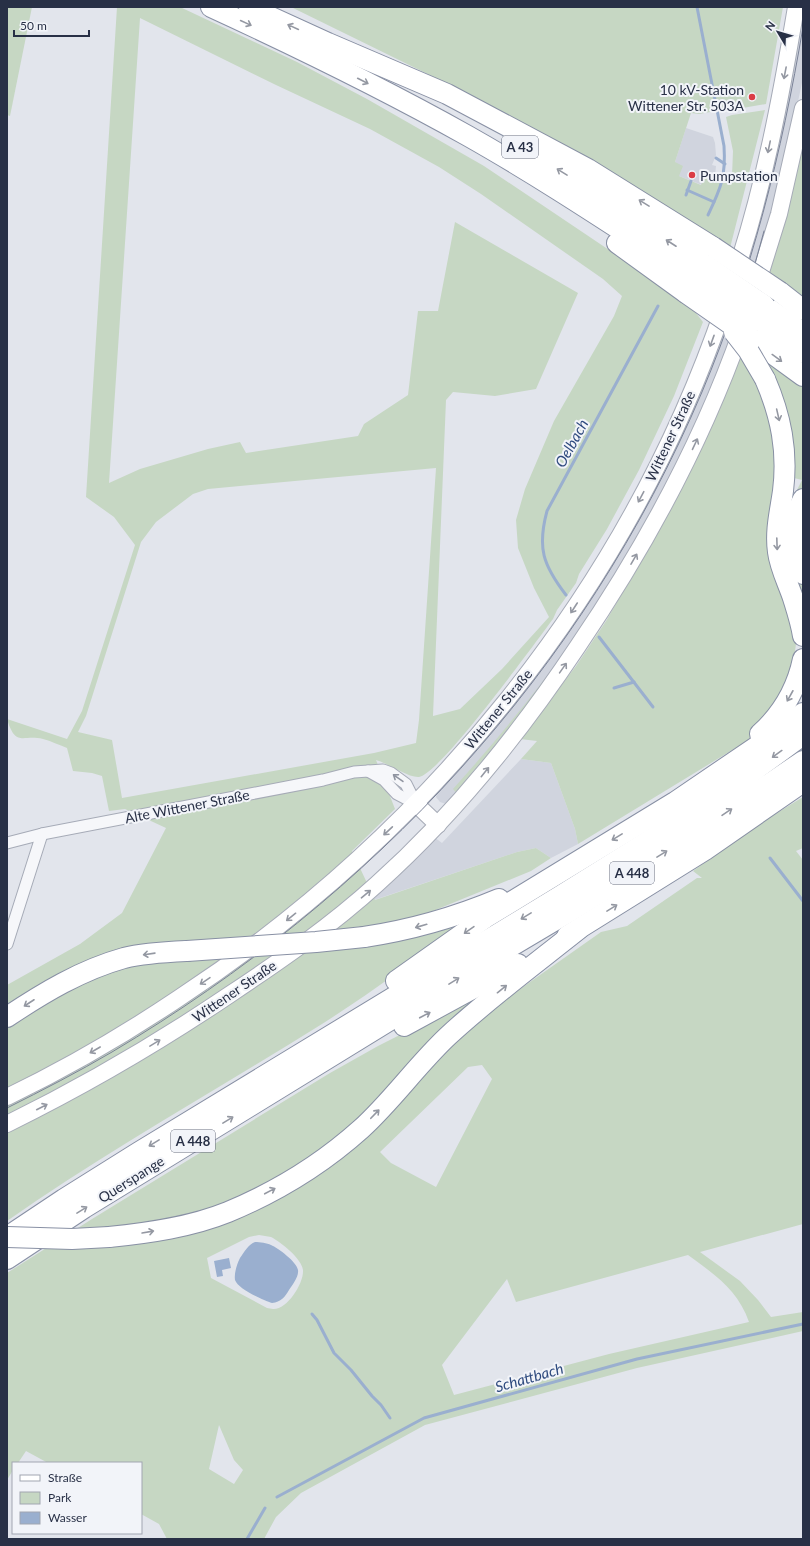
<svg xmlns="http://www.w3.org/2000/svg" width="810" height="1546" font-family="Lato,sans-serif">
<rect width="100%" height="100%" fill="#e2e5ec"/>
<g fill="#d0d4de">
<path d="M803,7V78L780,186L731,344L661,499L563,659L451,803L446,804L440,802L436,797L437,791L512,704L695,399Z"/>
<path d="M686,128L713,137L715,143L716,155L712,165L716,166L715,176L706,174L702,185L679,176L675,162Z"/>
<path d="M521,759L551,763L575,829L578,844L551,858L536,848L517,852L374,900L373,896L434,837L442,843Z"/>
</g>
<g fill="#c6d7c3" fill-rule="evenodd">
<path d="M7,7H32L10,116L7,115Z"/>
<path d="M117,7H180L297,62L367,99L484,166L688,303L703,322L674,396L639,470L607,529L579,574L576,583L557,610L553,619C535,643 440,774 419,777C409,778 387,763 376,760L395,809L352,851L375,900L517,852L536,848L551,858L531,871L433,911L461,921L464,925C417,958 371,993 322,1024C218,1089 108,1150 7,1221V985L80,944L122,913L166,828L125,809L109,811L102,776L92,773L73,771L67,748C59,745 51,741 43,739C22,734 16,748 7,719L67,739L82,711L135,545L114,517L86,497ZM140,18L276,85L370,129L439,167L481,194L603,279L622,296L614,316L554,421L525,489L516,520L518,548L534,588L549,617L502,669L460,709L433,716L446,400L453,392L495,396L536,389L578,293L455,222L438,311H418L408,395L364,424L358,436L246,453L240,442L208,449L140,469L109,483ZM436,468L419,720L416,743L374,753L122,798L112,740L78,732L86,716L141,542L156,522L193,494L208,489Z"/>
<path d="M291,7H783L766,104L731,110L727,109L699,114L691,113L675,162L683,166L679,176L701,185L706,174L732,176L733,151L726,117L732,115L765,110L730,248L452,86Z"/>
<path d="M803,136V297L768,274L792,193Z"/>
<path d="M721,333L722,335C660,501 566,652 446,783L444,781L552,651Z"/>
<path d="M730,343L731,344C717,378 704,412 689,445C628,571 549,688 458,795L453,789C521,713 585,632 636,542C673,478 702,411 730,343Z"/>
<path d="M753,349L803,385V489L797,576L803,584V617L794,587L792,500L802,480L794,478Z"/>
<path d="M741,356L757,383L769,412L775,443L780,586L796,644L792,671L776,706L747,741L578,844L575,829L551,763L521,759L537,741L520,739L576,666L606,621L665,520L710,427Z"/>
<path d="M803,797V848L796,851L803,860V1224L700,1252L740,1281L758,1300L771,1317L803,1312V1331L637,1368L425,1425L301,1493L276,1517L264,1539H167L159,1524L141,1514V1463H48L26,1451L18,1463H13V1470L7,1480V1273L92,1219L330,1073L378,1046L475,997L477,1001L411,1060L423,1073L479,1018L601,932L627,926L697,878H702L693,871L751,829ZM482,1065L492,1079L436,1187L391,1163L380,1152L468,1067ZM259,1235C263,1236 267,1236 271,1237C281,1242 302,1259 303,1270C304,1283 287,1310 273,1309C271,1309 269,1308 267,1308L211,1278L207,1258L249,1237ZM688,1255C714,1274 738,1290 749,1322L609,1354L454,1395L442,1365L507,1279L516,1302ZM219,1425L234,1460L243,1470L234,1484L209,1469Z"/>
</g>
<g fill="#9aafcf">
<path d="M255,1242C260,1242 267,1243 271,1245C278,1248 297,1262 298,1270C299,1277 292,1285 289,1290C285,1297 281,1302 272,1303C263,1300 238,1289 235,1280C234,1273 237,1264 240,1258C244,1252 249,1244 255,1242Z"/>
<path d="M229,1258L231,1268L222,1270L223,1276L217,1277L214,1261Z"/>
</g>
<g fill="none" stroke-linecap="round" stroke-linejoin="round">
<g stroke="#9aafcf" stroke-width="3">
<path d="M697,7L724,146C726,176 721,188 708,215"/>
<path d="M716,158L725,164"/>
<path d="M687,190L714,202"/>
<path d="M686,195L691,181"/>
<path d="M566,595C543,565 537,548 547,511L658,306"/>
<path d="M599,637L653,707"/>
<path d="M614,688L634,682"/>
<path d="M770,858L803,901"/>
<path d="M312,1314L317,1320L334,1353L351,1370L372,1396L381,1405L390,1418"/>
<path d="M277,1497L424,1418L637,1359L803,1324"/>
<path d="M247,1539L265,1508"/>
</g>
<defs>
<g id="minor">
<path d="M368,771L384,780L397,794L416,804"/>
<path d="M7,843L42,834L323,780L354,772L383,770L391,773L406,784L416,804"/>
<path d="M7,944L42,834"/>
</g>
<g id="secondary">
<path d="M735,274C764,187 781,97 796,7"/>
<path d="M756,288L779,214L803,108"/>
<path d="M416,804L438,825"/>
<path d="M7,1097C67,1068 124,1035 179,998C428,834 627,592 724,307"/>
<path d="M7,1124C84,1086 158,1043 229,995C280,961 331,926 377,884C455,814 520,733 578,646C646,546 702,443 742,329"/>
</g>
<g id="motorway">
<path d="M211,7C298,47 384,89 468,136C546,180 620,230 696,279"/>
<path d="M249,7L328,43L447,94L588,169L713,247"/>
<path d="M518,146L599,196L704,264"/>
<path d="M617,243L686,293"/>
<path d="M780,292L803,310"/>
<path d="M764,305L803,333"/>
<path d="M758,321L803,353"/>
<path d="M752,339L803,376"/>
<path d="M765,379C781,416 788,451 783,491C780,512 775,531 778,552C780,568 788,583 793,598C797,611 801,623 803,636"/>
<path d="M803,499C790,523 792,550 803,574"/>
<path d="M760,734C782,714 797,688 803,659"/>
<path d="M567,936L705,850L803,782"/>
<path d="M364,937C411,930 456,917 499,899"/>
<path d="M396,981L485,918L675,802L775,734L803,713"/>
<path d="M7,1017C43,993 81,970 124,958C144,953 166,952 187,951"/>
<path d="M404,1026L518,964"/>
<path d="M7,1237L64,1199L139,1152L560,896L685,818L751,773L803,735"/>
<path d="M109,1237C149,1233 191,1227 228,1212C276,1192 322,1164 361,1129C392,1101 417,1065 448,1036C489,998 535,964 579,929"/>
<path d="M7,1259L84,1208L488,960L569,912L695,834L803,761"/>
</g>
</defs>
<use href="#minor" stroke="#a6abb7" stroke-width="13"/>
<use href="#secondary" stroke="#a6abb7" stroke-width="18"/>
<use href="#motorway" stroke="#8890a4" stroke-width="22"/>
<use href="#minor" stroke="#f6f7fa" stroke-width="11"/>
<use href="#secondary" stroke="#fff" stroke-width="16"/>
<use href="#motorway" stroke="#fff" stroke-width="20"/>
<g stroke="#7a8297" stroke-width="1">
<path d="M737,317L755,264L764,231"/>
<path d="M7,1108C43,1090 78,1072 112,1052C373,897 583,672 702,392C751,276 782,152 803,27"/>
</g>
<defs>
<g id="motorway-bridge">
<path d="M713,247L780,292"/>
<path d="M704,264L764,305"/>
<path d="M696,279L758,321"/>
<path d="M686,293L752,339"/>
<path d="M734,332L748,350L765,379"/>
<path d="M187,951L316,942L364,937"/>
<path d="M7,1237L72,1239L109,1237"/>
</g>
</defs>
<use href="#motorway-bridge" stroke="#8890a4" stroke-width="22" stroke-linecap="butt"/>
<use href="#motorway-bridge" stroke="#fff" stroke-width="20"/>
</g>
<defs><path id="oneway-shaft" d="M-6 0H5M1.5-3L5.5 0L1.5 3" fill="none" stroke-width="1.6" stroke-linecap="round" stroke-linejoin="round"/></defs>
<g stroke="#9498a2">
<use href="#oneway-shaft" transform="translate(246 23) rotate(25)"/>
<use href="#oneway-shaft" transform="translate(293 27) rotate(-155)"/>
<use href="#oneway-shaft" transform="translate(785 73) rotate(101)"/>
<use href="#oneway-shaft" transform="translate(363 81) rotate(27)"/>
<use href="#oneway-shaft" transform="translate(769 147) rotate(102)"/>
<use href="#oneway-shaft" transform="translate(562 172) rotate(-148)"/>
<use href="#oneway-shaft" transform="translate(644 203) rotate(-148)"/>
<use href="#oneway-shaft" transform="translate(671 243) rotate(-147)"/>
<use href="#oneway-shaft" transform="translate(712 341) rotate(110)"/>
<use href="#oneway-shaft" transform="translate(777 358) rotate(36)"/>
<use href="#oneway-shaft" transform="translate(778 415) rotate(77)"/>
<use href="#oneway-shaft" transform="translate(695 444) rotate(-65)"/>
<use href="#oneway-shaft" transform="translate(641 497) rotate(118)"/>
<use href="#oneway-shaft" transform="translate(777 544) rotate(88)"/>
<use href="#oneway-shaft" transform="translate(634 559) rotate(-60)"/>
<use href="#oneway-shaft" transform="translate(574 608) rotate(123)"/>
<use href="#oneway-shaft" transform="translate(563 668) rotate(-55)"/>
<use href="#oneway-shaft" transform="translate(790 696) rotate(119)"/>
<use href="#oneway-shaft" transform="translate(777 754) rotate(144)"/>
<use href="#oneway-shaft" transform="translate(485 772) rotate(-51)"/>
<use href="#oneway-shaft" transform="translate(727 812) rotate(-34)"/>
<use href="#oneway-shaft" transform="translate(388 831) rotate(137)"/>
<use href="#oneway-shaft" transform="translate(617 837) rotate(149)"/>
<use href="#oneway-shaft" transform="translate(662 854) rotate(-32)"/>
<use href="#oneway-shaft" transform="translate(366 894) rotate(-40)"/>
<use href="#oneway-shaft" transform="translate(612 908) rotate(-32)"/>
<use href="#oneway-shaft" transform="translate(526 916) rotate(149)"/>
<use href="#oneway-shaft" transform="translate(291 917) rotate(141)"/>
<use href="#oneway-shaft" transform="translate(421 926) rotate(164)"/>
<use href="#oneway-shaft" transform="translate(469 930) rotate(145)"/>
<use href="#oneway-shaft" transform="translate(149 954) rotate(172)"/>
<use href="#oneway-shaft" transform="translate(205 981) rotate(146)"/>
<use href="#oneway-shaft" transform="translate(454 981) rotate(-32)"/>
<use href="#oneway-shaft" transform="translate(502 989) rotate(-39)"/>
<use href="#oneway-shaft" transform="translate(29 1003) rotate(147)"/>
<use href="#oneway-shaft" transform="translate(425 1015) rotate(-28)"/>
<use href="#oneway-shaft" transform="translate(155 1043) rotate(-31)"/>
<use href="#oneway-shaft" transform="translate(95 1050) rotate(150)"/>
<use href="#oneway-shaft" transform="translate(42 1107) rotate(-27)"/>
<use href="#oneway-shaft" transform="translate(375 1114) rotate(-46)"/>
<use href="#oneway-shaft" transform="translate(228 1120) rotate(-31)"/>
<use href="#oneway-shaft" transform="translate(154 1143) rotate(149)"/>
<use href="#oneway-shaft" transform="translate(270 1191) rotate(-28)"/>
<use href="#oneway-shaft" transform="translate(82 1210) rotate(-32)"/>
<use href="#oneway-shaft" transform="translate(148 1232) rotate(-10)"/>
</g>
<use stroke="#8f94a0" href="#oneway-shaft" transform="translate(398 778) rotate(-145)"/>
<g fill="#db3d45" stroke="#f2f4f9" stroke-width="1.5">
<circle cx="752" cy="97" r="4"/>
<circle cx="692" cy="175" r="4"/>
</g>
<g text-anchor="middle" dominant-baseline="central" stroke-width="4" stroke-linejoin="round" paint-order="stroke">
<g fill="#f2f4f9" stroke="#656b7c" stroke-width="1">
<rect x="502" y="136" width="36" height="22" rx="3"/>
<rect x="610" y="862" width="44" height="22" rx="3"/>
<rect x="171" y="1130" width="44" height="22" rx="3"/>
</g>
<g font-size="13" font-weight="bold" fill="#283046">
<text x="520" y="147">A 43</text>
<text x="632" y="873">A 448</text>
<text x="193" y="1141">A 448</text>
</g>
<g font-size="14" fill="#283046" stroke="#f2f4f9" text-anchor="end">
<text x="744" y="89">10 kV-Station<tspan x="744" dy="16">Wittener Str. 503A</tspan></text>
<text x="700" y="175" text-anchor="start">Pumpstation</text>
</g>
<g font-size="14" fill="#283046" stroke="#f2f4f9">
<text transform="translate(670 436) rotate(-65)">Wittener Straße</text>
<text transform="translate(498 709) rotate(-51)">Wittener Straße</text>
<text transform="translate(187 806) rotate(-11)">Alte Wittener Straße</text>
<text transform="translate(234 991) rotate(-34)">Wittener Straße</text>
<text transform="translate(131 1179) rotate(-32)">Querspange</text>
</g>
<g font-size="15" font-style="italic" fill="#2e4a7e" stroke="#f2f4f9">
<text transform="translate(571 443) rotate(-61)">Oelbach</text>
<text transform="translate(529 1377) rotate(-16)">Schattbach</text>
</g>
</g>
<rect width="810" height="1546" fill="none" stroke="#283046" stroke-width="16"/>
<rect x="12" y="1462" width="130" height="72" fill="#f2f4f9" stroke="#a1a6b1"/>
<rect x="20" y="1475" width="20" height="6" fill="#ffffff" stroke="#a1a6b1"/>
<text x="48" y="1482" font-size="12" fill="#283046">Straße</text>
<rect x="20" y="1492" width="20" height="12" fill="#c6d7c3" stroke="#a1a6b1"/>
<text x="48" y="1502" font-size="12" fill="#283046">Park</text>
<rect x="20" y="1512" width="20" height="12" fill="#9aafcf" stroke="#a1a6b1"/>
<text x="48" y="1522" font-size="12" fill="#283046">Wasser</text>
<g transform="translate(778 32) rotate(308)" stroke="#f2f4f9" stroke-width="3" paint-order="stroke">
<path d="M0-3L7 15L0 10L-7 15Z" fill="#283046"/>
<text y="-6" font-size="11" font-weight="bold" text-anchor="middle" fill="#283046">N</text>
</g>
<path d="M14 30v6h75v-6" fill="none" stroke="#283046" stroke-width="2"/>
<text x="20" y="30" font-size="12" fill="#283046" stroke="#f2f4f9" stroke-width="3" paint-order="stroke">50 m</text>
</svg>
